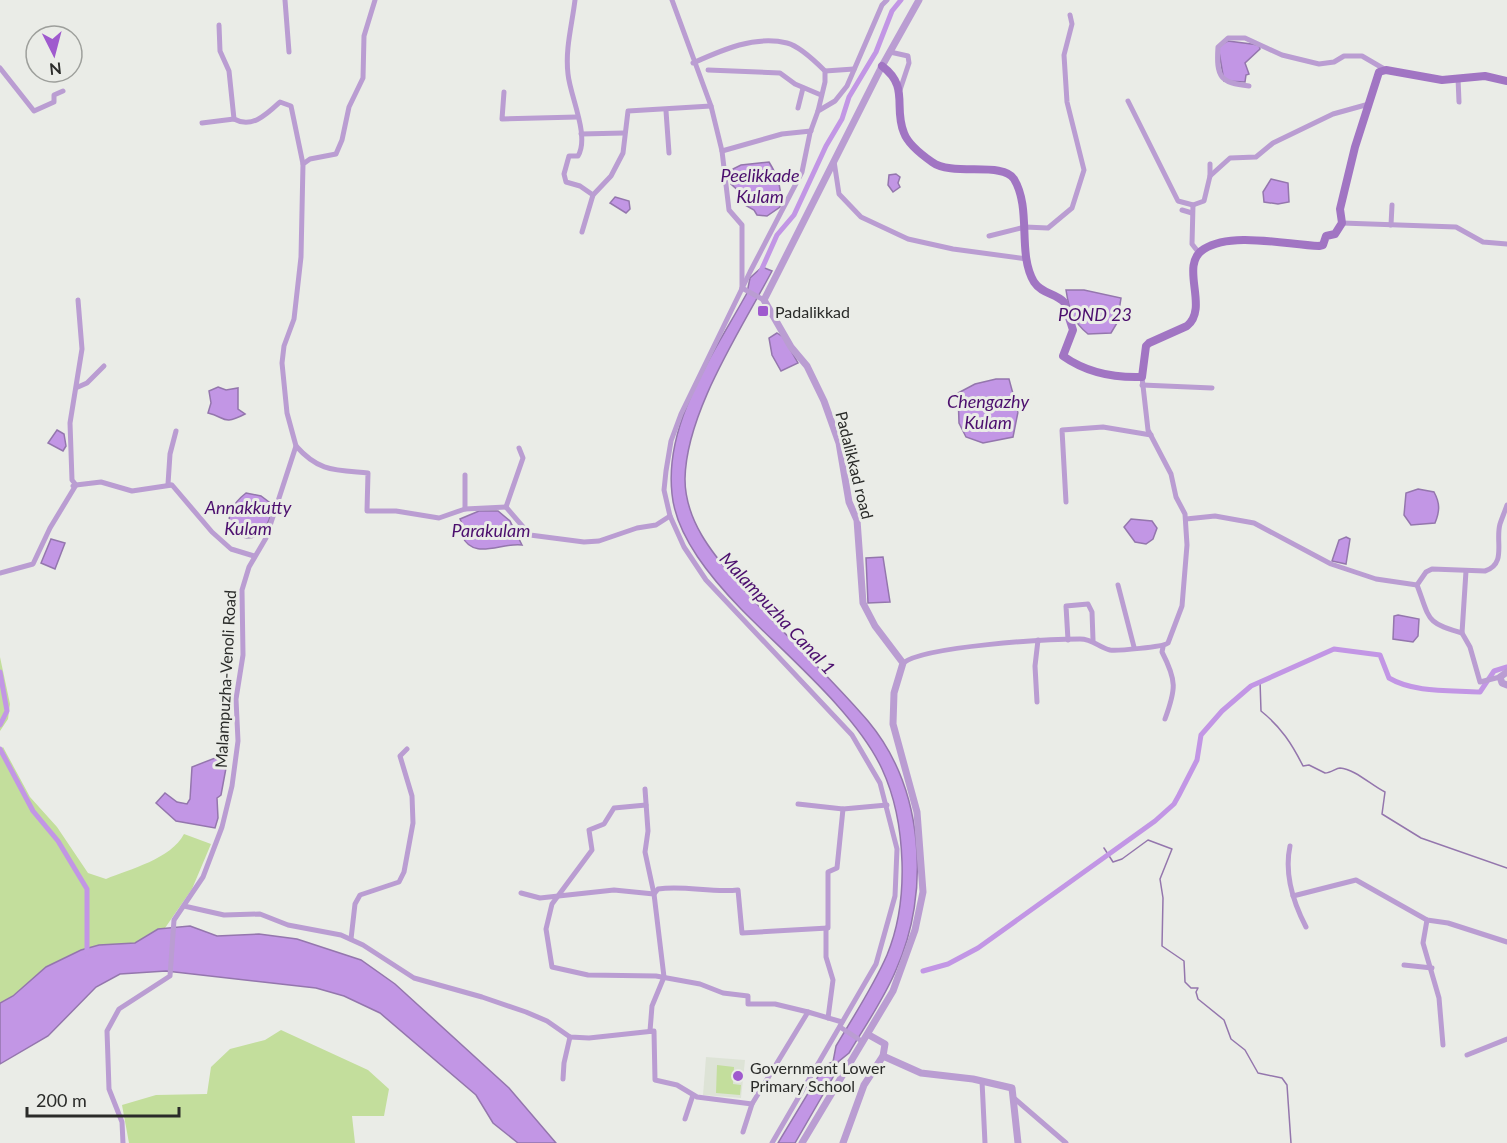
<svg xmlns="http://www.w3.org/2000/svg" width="1507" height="1143" font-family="Lato,sans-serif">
<rect width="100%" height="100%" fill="#eaece7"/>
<path fill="#dde3d6" d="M706,1057L745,1060L741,1098L703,1095Z"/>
<g fill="#c3de9c">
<path d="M0,657L10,704L8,719L0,731V748Z"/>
<path d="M3,747L30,797L57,827L88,873L106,879C130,869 171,859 184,834L211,844L192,889L165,928L135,943L99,945L81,950L46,967L13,996L0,1003V750Z"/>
<path d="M281,1030L368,1070L389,1089L384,1116H352L355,1143H129L122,1105L156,1095L207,1094L211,1067L230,1049L265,1040Z"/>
<path d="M717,1065L734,1067L733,1084L741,1085L740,1095L716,1093Z"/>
</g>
<g fill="#c296e5" stroke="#9476ad" stroke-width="1.5">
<path d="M1228,41L1259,45L1260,49L1245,63L1249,74L1246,75L1245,82L1224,81L1218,46Z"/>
<path d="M769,162C779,178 782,189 780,207L767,216L757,215L754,210L745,205L742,194L731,184L729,171L741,165Z"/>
<path d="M896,174L900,177L898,183L900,187L893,192L888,185L889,175Z"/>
<path d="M1271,179L1288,183L1289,202L1278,204L1264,202L1263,192Z"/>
<path d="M615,197L629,201L630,209L626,213L610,203Z"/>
<path d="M762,267L772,271C741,330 686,412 685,479C685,520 712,553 737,582C779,630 826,672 868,721C924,788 931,892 896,970C884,999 865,1026 849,1053L838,1062L836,1072L795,1143H778L825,1065L833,1062L836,1046C853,1017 873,987 887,955C899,926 903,893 902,862C901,830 895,797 882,769C857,714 784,653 741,609C713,580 676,537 672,494C664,422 714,353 747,293L750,278Z"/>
<path d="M1066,290H1084L1121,298L1117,323L1111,333L1088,334C1072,321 1069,309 1066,290Z"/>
<path d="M777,333L783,337L798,363L781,371L772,355L769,338Z"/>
<path d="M996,379H1009L1018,412L1013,437L983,443L966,437L959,423L958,393L975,384Z"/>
<path d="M218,387L226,390L238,388V409L245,414C222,426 226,417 208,413L211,403L209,391Z"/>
<path d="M57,430L64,434L66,446L63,451L48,443Z"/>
<path d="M1418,489L1434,492C1440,503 1440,511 1435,523L1411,525L1404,515L1406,493Z"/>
<path d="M246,493L261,496L273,505C271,514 269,524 262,532C244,550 208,523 246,493Z"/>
<path d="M479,511H498L510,521L522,545C501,542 474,561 462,536L464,528L460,519Z"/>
<path d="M1131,519L1152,521L1157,528L1153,539L1146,544L1135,542L1124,527Z"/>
<path d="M1346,537L1350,539L1346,564L1332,561L1339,540Z"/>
<path d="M51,539L65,543L55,569L41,563Z"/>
<path d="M883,557L890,602L868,603L866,558Z"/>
<path d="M1398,615L1419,619L1418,636L1413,642L1393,639L1394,616Z"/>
<path d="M215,758L223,762L226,768L221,795L217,798L218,818L215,828L176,821L156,803L165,793L177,802L187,804L190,799L192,767Z"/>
<path d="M190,926L217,936L259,934L297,939L361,960L395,984L509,1088L556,1143H518L493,1123L476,1095L380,1013L344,996L316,988L166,971L120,974L96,987L48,1036L0,1064V1003L13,996L46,967L81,950L99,945L135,943L158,929Z"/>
</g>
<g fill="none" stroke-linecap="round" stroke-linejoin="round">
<g stroke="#9476ad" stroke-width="1.5">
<path d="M1260,681L1261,711C1281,727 1292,744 1303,766L1309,765L1325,773C1331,773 1336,768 1340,768C1355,769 1372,786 1385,792L1382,814L1421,838L1507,868"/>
<path d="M1104,848L1113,862L1122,859L1148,840L1172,849L1160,879L1163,898L1162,946L1184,961L1185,982L1191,988H1198L1196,992L1198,999L1224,1020L1231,1039L1245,1050L1258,1073L1282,1078L1287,1085L1291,1143"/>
</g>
<g stroke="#c296e5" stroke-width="5">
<path d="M760,273L777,235L794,215L826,146L842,119L849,97L876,52L892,11L901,0"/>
<path d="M0,672L7,711L0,725"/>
<path d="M0,749L33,811L58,841L87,889V954"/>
<path d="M923,971L948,964L978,948L1155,821L1174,804L1179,795L1197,760L1201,735L1222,711L1251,686L1334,649L1380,655L1389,678C1414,693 1451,690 1480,692L1494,671L1507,667"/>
</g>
<g stroke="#ba9dd2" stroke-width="5">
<path d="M285,0L289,52"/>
<path d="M575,0C572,25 565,49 568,74C570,96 590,136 578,156H569L564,174L566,182L580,186L593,195"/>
<path d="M672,0L711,106L722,151L729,210L742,225V287"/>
<path d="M219,25L220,51L229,71L234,119C252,129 267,114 280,102L291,106L303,164"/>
<path d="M890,52L908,56L909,63L900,90"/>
<path d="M693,63C722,50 755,35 787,43C799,46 816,62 825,71V82L818,111"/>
<path d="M0,68L34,111L54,102V95L63,91"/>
<path d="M708,70L780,73L795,84L821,95"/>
<path d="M825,71L854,69"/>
<path d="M1458,78L1459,102"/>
<path d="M1249,86C1220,83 1216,77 1218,47L1228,38H1245L1282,55L1319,64L1334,62L1344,56H1362L1386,70"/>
<path d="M504,92L502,119L577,117"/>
<path d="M1128,101L1178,201L1193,205L1204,201L1210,176L1230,158L1256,157L1273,143L1333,114L1369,104"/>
<path d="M798,108L803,88"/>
<path d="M666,111L669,153"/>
<path d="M202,123L234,119"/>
<path d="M581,134L624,133"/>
<path d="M722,151L782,134L811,131"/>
<path d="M834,161L839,194L861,217L908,239L953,249L1027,259"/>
<path d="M1210,176V164"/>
<path d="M1193,205L1192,244L1199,253"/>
<path d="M1182,210L1192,213"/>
<path d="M1342,223L1456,227L1483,242L1507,244"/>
<path d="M1391,225L1392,205"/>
<path d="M582,232L593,195L611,176L623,153L628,111L711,106"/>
<path d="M989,236L1025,227L1048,228L1072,208L1084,170L1067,102L1064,55L1072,24L1070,15"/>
<path d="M742,288L764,300"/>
<path d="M78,300L82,349L70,423L72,480L76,485L101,482L132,491L172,485L212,532L231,549L254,556"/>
<path d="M1142,385L1212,388"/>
<path d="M78,387L87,383L104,366"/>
<path d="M296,446C319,472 335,470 368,473L367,511H396L439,518L465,509L506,507"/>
<path d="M171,485L168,484L170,454L176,431"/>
<path d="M1066,502L1062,430L1103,427L1151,435"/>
<path d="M506,507L530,535L584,542L599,541L637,528L656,525L670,516"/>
<path d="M506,507L523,458L519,448"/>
<path d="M465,509V475"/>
<path d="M1186,519L1215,516L1254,523L1331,564L1376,579L1417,585L1426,572L1432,569L1485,571C1507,564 1495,541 1500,524C1502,518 1505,511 1507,505"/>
<path d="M1466,571L1462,633L1470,647L1480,682L1500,677"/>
<path d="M0,573L33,564L50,528L76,485L73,486"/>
<path d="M1118,585L1134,647"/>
<path d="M1417,585C1430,619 1425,623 1462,633"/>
<path d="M1068,640L1066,606L1088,604L1092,612L1093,640"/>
<path d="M1163,647L1162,652C1177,681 1176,689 1165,719"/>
<path d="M903,663C925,646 1048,639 1080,639C1093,639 1098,647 1110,650C1116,651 1164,647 1168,643L1182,606L1187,545L1185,514L1176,497L1171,474L1148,430L1142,377"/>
<path d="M1037,702L1035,666L1038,640"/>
<path d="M645,789L648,831L645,852L654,894L664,977L652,1006L650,1031"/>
<path d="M798,804L843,809L887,805"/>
<path d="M646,805L614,808L604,824L589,830L592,850L552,904L546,929L552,967L588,975L656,976L700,984L723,993L748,996V1004H775L808,1012"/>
<path d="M1290,846C1284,874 1293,902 1306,927"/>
<path d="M521,893L540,898L614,890L654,894L658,889C684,885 711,893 738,890L742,933L828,928V872L837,868L843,809"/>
<path d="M1293,896L1356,880L1427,920L1448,923L1507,942"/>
<path d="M184,906L224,915L260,914L288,925L341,935L363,945L414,978L482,997L526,1012L547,1021L570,1037L589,1038L654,1031L655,1080L677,1085L697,1097L752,1104L808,1012L842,1022"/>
<path d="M1427,920L1423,943L1439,998L1443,1045"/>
<path d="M826,928V957L833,980L828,1018"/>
<path d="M351,939L355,904L360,895L399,882L404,872L413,823L412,796L400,756L407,749"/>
<path d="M1404,965L1432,968"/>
<path d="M840,1027L863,1042"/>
<path d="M1467,1055L1507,1039"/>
<path d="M563,1079L564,1063L570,1037"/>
<path d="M982,1081L985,1143"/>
<path d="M1015,1099L1066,1143"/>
<path d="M685,1119L693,1095"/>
<path d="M743,1132L752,1104"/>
<path d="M123,1143L122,1122L109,1089L107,1031L119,1009L170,976L174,920L203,877L222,827L232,786L238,741L236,699L243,655L242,590L249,567L266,538L296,446L287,413L282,363L284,346L294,319L301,257L303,164L310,159L336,154L342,140L349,107L363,78L364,36L375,0"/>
<path d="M772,1143L876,964L895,896L897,849L880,783L852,735L706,580L684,547L670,516L664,490L666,471L671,441L681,414L750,272L802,172L810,133L818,111L835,101L847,86L882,5L887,0"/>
</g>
<g stroke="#ba9dd2" stroke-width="7">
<path d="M1507,672L1500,677L1502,683L1507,685"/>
<path d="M883,1056L921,1073L973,1079L1012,1088L1018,1143"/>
<path d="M802,1143L893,991L915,930L923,892L917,812L893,724L894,693L903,663L875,626L863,603L857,520L849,502L839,443L824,401L807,366L791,347L764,300L882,66L919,0"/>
<path d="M843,1143L864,1085L883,1056L885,1044L869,1035"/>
</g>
<path stroke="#a175c3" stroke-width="8" d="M882,66C910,87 893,107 904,133C908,144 922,155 932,162C952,177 1003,161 1014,179C1032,209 1017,254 1034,282C1042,294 1055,293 1064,302L1073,330L1063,356C1087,373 1113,378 1142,377L1146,346L1149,343L1187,326C1210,307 1178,265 1204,249C1232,231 1287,245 1319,246L1323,245L1326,236L1335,234L1342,223L1340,209L1355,147L1379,72L1386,70L1442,80L1485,76L1507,81"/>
</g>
<g fill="#9f5ace" stroke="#eaece7" stroke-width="2">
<rect x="757" y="305" width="12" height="12" rx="3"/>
<circle cx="738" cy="1076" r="6"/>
</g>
<g text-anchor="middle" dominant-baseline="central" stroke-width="6" stroke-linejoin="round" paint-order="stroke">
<g font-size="16" fill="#2a2b29" stroke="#eaece7" text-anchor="start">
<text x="775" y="311">Padalikkad</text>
<text x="750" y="1067">Government Lower<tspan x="750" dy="18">Primary School</tspan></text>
</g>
<g font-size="16" fill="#2a2b29" stroke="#eaece7">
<text transform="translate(855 465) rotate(76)">Padalikkad road</text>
<text transform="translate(225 679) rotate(-87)">Malampuzha-Venoli Road</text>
</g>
<g font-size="18" font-style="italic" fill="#4c0f6e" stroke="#eaece7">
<text x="760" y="175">Peelikkade<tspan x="760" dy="21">Kulam</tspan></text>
<text x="1095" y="314">POND 23</text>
<text x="988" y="401">Chengazhy<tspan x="988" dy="21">Kulam</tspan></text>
<text x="248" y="507">Annakkutty<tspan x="248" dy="21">Kulam</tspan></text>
<text x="491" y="530">Parakulam</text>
<text transform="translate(778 613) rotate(47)">Malampuzha Canal 1</text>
</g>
</g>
<g transform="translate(54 54) rotate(174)"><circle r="28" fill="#eaece7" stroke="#9d9f9b" stroke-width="1.5"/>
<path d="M0-4.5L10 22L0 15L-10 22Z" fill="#9f5ace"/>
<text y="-9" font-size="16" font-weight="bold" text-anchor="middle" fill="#2a2b29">N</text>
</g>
<path d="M27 1107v9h152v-9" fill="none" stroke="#2a2b29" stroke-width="3"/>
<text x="36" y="1107" font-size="18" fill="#2a2b29" stroke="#eaece7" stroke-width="4.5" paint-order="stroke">200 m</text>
</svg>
